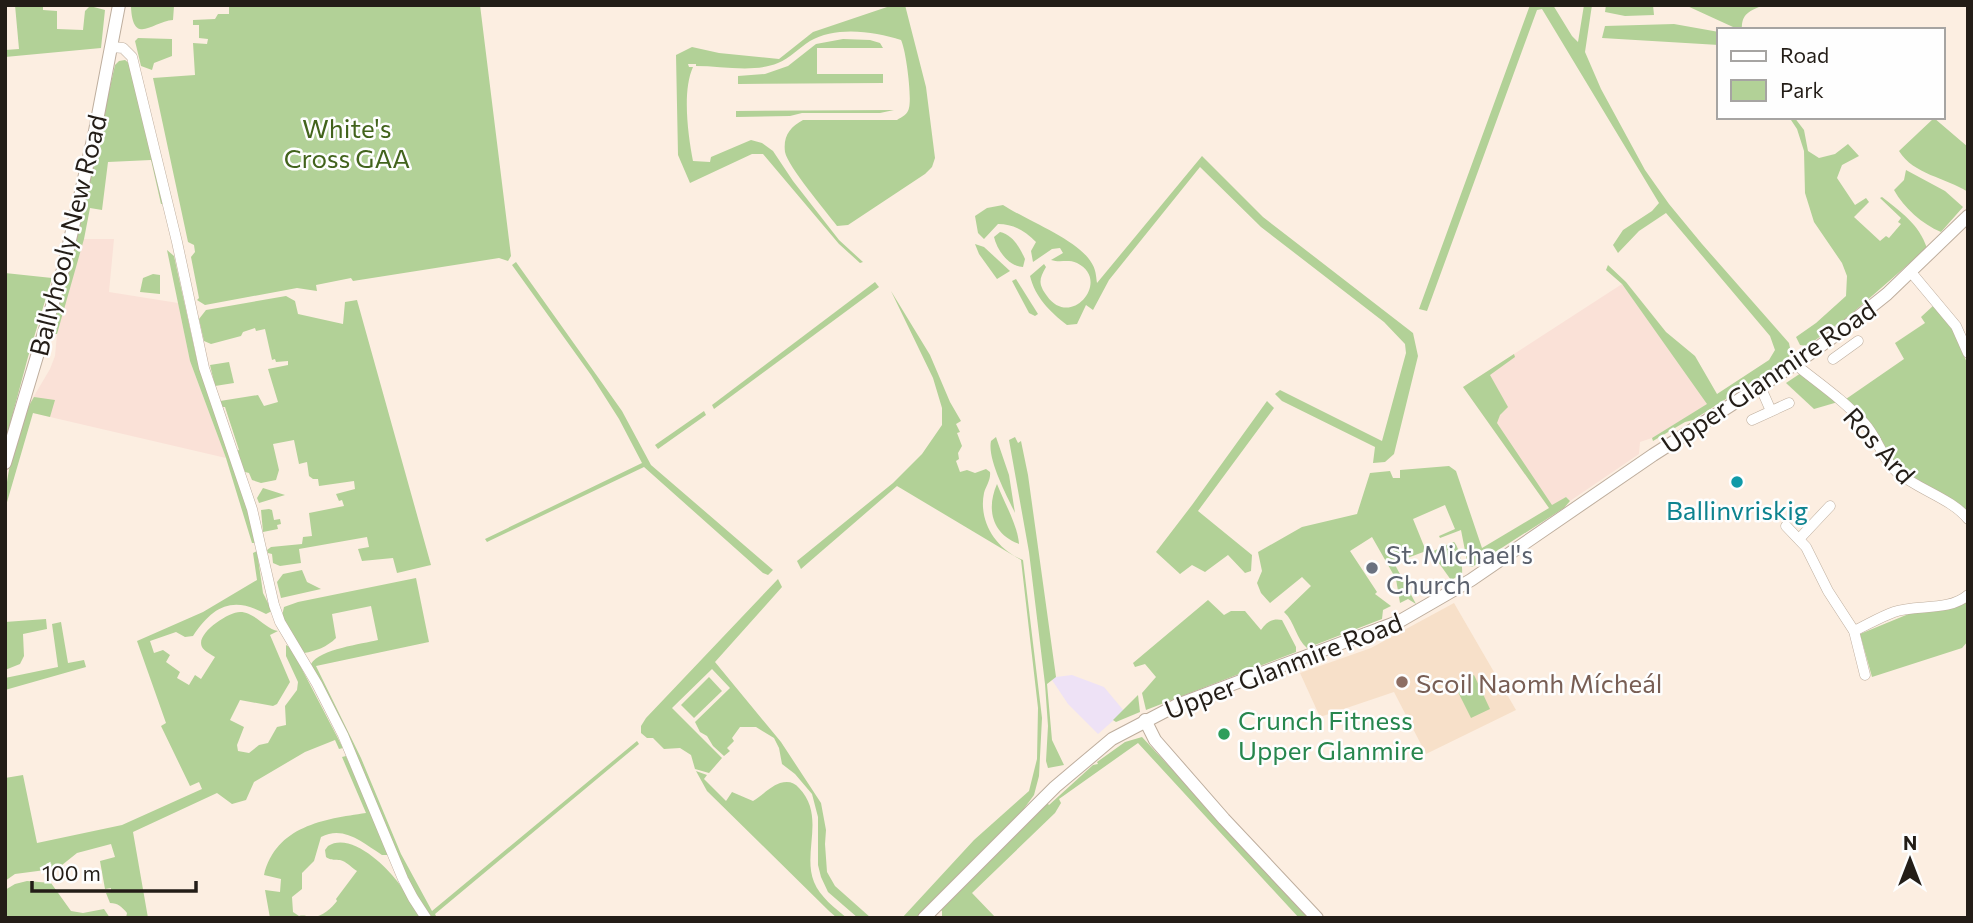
<svg xmlns="http://www.w3.org/2000/svg" width="1973" height="923" font-family="Commissioner,sans-serif">
<rect width="100%" height="100%" fill="#fceee1"/>
<path fill="#eee2f6" d="M1072,675L1104,687L1124,711L1098,734L1068,704L1052,680L1056,677Z"/>
<g fill="#fae1d7">
<path d="M82,239H114L109,292L178,303L190,361L226,458L33,413L27,408L50,369L55,356L57,334Z"/>
<path d="M1622,284L1708,404L1652,438L1640,442L1639,454L1570,501L1566,497L1549,508L1463,387Z"/>
</g>
<path fill="#f7e0c9" d="M1454,603L1516,710L1426,754L1394,692L1320,717L1300,673L1371,648Z"/>
<g fill="#b2d197">
<path d="M15,5H43V10L57,11V29L83,30L85,11L90,6L105,10L101,48L5,57V50L19,49Z"/>
<path d="M136,5L174,6L173,20C153,21 133,47 131,7Z"/>
<path d="M229,5H480L511,256L508,261L499,258L353,281L351,278L316,285L317,291L297,288L205,305L197,300L199,298L191,257L195,252L194,245L188,242L153,78L195,75L193,43L207,44L208,39L199,38V25H193V20L215,19L218,14H229Z"/>
<path d="M893,5H905L926,87L935,158L932,167L925,174L848,225L837,226C826,211 788,167 785,152C783,136 790,127 803,120H897C902,117 908,114 909,108C912,97 906,50 901,40C874,31 835,26 810,41C799,48 790,58 778,63C754,73 722,66 696,66V64H688L689,67H693C682,91 688,135 693,161L710,162L711,157L751,140L762,143L773,151L793,181L839,240L863,262L860,263L839,244L763,154H752L690,183L678,155L676,55L692,47L719,53L779,59L813,32Z"/>
<path d="M1530,5H1553L1572,36L1578,42L1584,5H1592L1585,52L1601,89L1645,170L1669,204L1702,244L1789,343L1791,353L1787,360L1693,420L1685,422L1653,441L1652,438L1707,404L1622,284L1606,270L1608,265L1626,282L1666,332L1695,356L1717,394L1769,360L1775,350L1770,336L1666,213L1639,231L1618,253L1613,245L1623,230L1652,211L1659,203L1542,9L1537,10L1427,311L1419,309Z"/>
<path d="M1606,5H1653L1654,15L1625,16L1605,12Z"/>
<path d="M1685,5H1764C1750,11 1741,13 1742,30H1735L1733,27Z"/>
<path d="M1674,24L1719,32V45L1602,38L1605,26Z"/>
<path d="M138,38L172,39V56L154,63L152,70L141,66L135,41Z"/>
<path d="M843,39L870,40L880,43L883,48H817V74H883V83L738,84V76L765,74L788,66L816,44Z"/>
<path d="M125,60L130,64L163,204H161L151,160L108,162L102,210L90,208L84,239L57,334H53V325L76,238L115,65L119,61Z"/>
<path d="M894,110L880,113H802L790,116L736,117V111Z"/>
<path d="M1789,117H1794L1804,130L1808,151L1819,158L1835,154L1848,144L1859,156L1842,165L1837,178L1855,205L1866,198L1869,202L1854,217L1880,241L1886,236L1889,238L1901,224L1898,222L1901,218L1880,198L1882,197C1901,212 1919,224 1927,248L1849,316L1807,346L1800,345L1796,337L1816,323L1846,296L1847,276L1842,263L1814,222L1805,193L1804,151L1797,129Z"/>
<path d="M1934,118L1968,147V192C1945,177 1914,175 1899,151Z"/>
<path d="M1202,156L1263,217L1413,333L1418,356L1394,454L1385,462L1373,463L1375,447L1282,401L1275,394L1280,390L1382,441L1406,353L1405,344L1384,322L1261,227L1200,167L1109,280L1093,310L1086,305L1077,324L1067,325C1050,312 1035,297 1030,276L1044,264L1046,267C1039,279 1038,284 1047,296C1071,330 1112,280 1077,263C1068,259 1060,263 1051,260L1063,253L1060,248L1052,249L1033,262L1031,251L1036,242C1025,231 1014,224 998,224L984,239L978,233L975,216L987,208L1003,205C1026,220 1078,240 1091,262C1096,269 1096,276 1097,283Z"/>
<path d="M1906,170L1945,191L1963,207L1941,232C1922,224 1904,208 1894,190L1904,180Z"/>
<path d="M1000,232C1013,235 1020,248 1025,259L1023,267C1008,266 997,250 994,237Z"/>
<path d="M975,244L984,247L1010,271L997,279L979,254Z"/>
<path d="M167,250L174,256L197,360L243,492L257,543H252L226,458L190,361Z"/>
<path d="M516,262L622,411L651,465L773,570L768,575L763,573L644,467L487,542L485,539L642,463L619,419L591,375L512,265Z"/>
<path d="M5,273L52,278L28,357L5,443Z"/>
<path d="M153,274L160,275V294L140,292L143,278Z"/>
<path d="M1016,279L1038,314L1035,316L1029,313L1012,281Z"/>
<path d="M875,282L879,287L714,409L712,405Z"/>
<path d="M891,291L930,355L950,402L961,421L956,424L960,432L957,433L962,446L958,453L959,459L956,461L960,472L967,470L975,473L986,469L990,472C991,480 986,486 984,493C978,522 997,550 1023,560L1042,718L1039,776L1034,795L1023,810L916,918H902L974,840L1029,791L1037,759L1038,708L1021,560L897,486L801,569L797,561L893,483L922,454L942,425V408L933,378Z"/>
<path d="M286,296L295,301L298,314L343,324L345,302L357,300L431,565L397,573L393,558L362,561L358,549L369,547L367,537L299,549L301,563L280,566L273,563L272,554L268,553L267,550L271,547L302,544L303,537L312,536L309,513L344,506L342,500L339,501L336,494L355,489L354,481L319,486L318,479H313L309,476L307,462L299,464L294,440L273,444L279,470L276,480L261,483L252,480L249,473L245,472L236,451L239,450L225,407H222L220,401L258,395L264,406L278,402L268,369L288,365V361L276,362L275,359L272,360L265,329L256,331L255,328L243,332L241,336L211,344L204,341L199,319L206,310Z"/>
<path d="M1934,305L1953,331L1968,365V513C1949,495 1923,490 1903,473C1891,462 1887,449 1879,436C1870,422 1858,411 1846,399L1904,359L1895,343L1925,323L1921,317Z"/>
<path d="M1514,354L1515,357L1490,375L1508,407L1500,415L1497,423L1552,505L1566,497L1570,501L1564,508L1472,567L1468,566L1461,530L1440,538L1439,536L1455,529L1445,505L1413,519L1426,551L1394,563L1416,604L1408,599L1400,603L1396,579L1372,537L1350,551L1377,592L1375,594L1391,606L1383,610L1382,619L1307,648C1296,639 1295,622 1284,612L1311,586L1302,577L1270,603L1261,593L1257,583L1262,571L1258,552L1302,527L1357,514L1370,473L1390,471L1393,478H1400V470L1449,466L1456,471L1482,548L1549,508L1463,387Z"/>
<path d="M229,362L234,383L215,386L210,365Z"/>
<path d="M1801,373L1838,402L1814,409L1786,383Z"/>
<path d="M34,397L55,400L50,417L33,413L5,509C5,477 17,424 34,397Z"/>
<path d="M1267,401L1274,408L1198,511L1252,555L1251,571L1245,573L1228,555L1205,572L1192,565L1180,574L1156,552L1192,505Z"/>
<path d="M704,411L706,415L658,449L655,445Z"/>
<path d="M996,437L1009,475L1015,513C1007,496 987,459 991,441Z"/>
<path d="M1015,437L1018,443L1021,441L1028,475L1056,677L1047,684L1052,740L1064,765L1048,768L1046,761L1048,726L1045,684L1029,552L1009,440Z"/>
<path d="M997,484C1004,502 1018,526 1019,544C992,534 986,509 997,484Z"/>
<path d="M263,488L285,495L259,503L257,498Z"/>
<path d="M269,509L272,510L274,520L280,519L281,524L277,525L278,529L263,532L261,510Z"/>
<path d="M1454,542C1459,547 1463,566 1462,574L1451,580L1431,552Z"/>
<path d="M257,551L263,593L272,611L266,614C233,596 214,605 193,636L185,637L176,632L150,641L154,653L163,650L170,655L166,662L180,672L177,678L189,685L195,675L201,679L215,657C212,655 204,651 202,647C195,634 228,612 240,612C255,612 265,629 278,631L270,635L290,682L277,704L273,706L240,700L230,720L244,727L237,745L238,751L249,753L259,745L268,743L277,727L286,725L285,706L297,690L298,682L286,656V645L291,648L343,748L339,749L335,740L305,752L254,782L246,800L232,804L217,793L133,832L148,918H126L127,913C122,907 118,903 110,903L106,893L111,892V888L105,889L100,861L115,857L111,844L77,853L62,865L53,869L15,874L5,881V778L23,775L37,843L122,825L202,789L199,782L190,786L161,726L166,723L137,641L203,612L257,580L253,553Z"/>
<path d="M302,570L307,582L321,589L281,598L277,582L283,574Z"/>
<path d="M416,578L429,642L316,666L361,758L401,854L432,911L637,741L639,744L435,914L437,918H432L413,889L312,668L311,664C320,649 362,644 378,640L371,606L332,614L336,638C327,647 316,651 304,653L282,616L284,607L298,602Z"/>
<path d="M778,579L782,587L715,662L781,742L821,803L826,830L825,844L827,872L835,886L871,918H858L828,892L821,877L818,865V817L812,794L795,774L782,764L779,748L774,738L756,727H740L732,738L734,741L727,748L730,751L724,756L713,746L707,736L700,732L695,722L730,688L712,669L672,708L722,758L709,773L695,769L691,755L680,748L664,749L653,738H647L641,733V726L646,718Z"/>
<path d="M1208,600L1224,615L1231,611H1245L1261,630C1267,622 1272,618 1282,620L1296,647V652L1146,710L1142,693L1156,677L1145,664L1135,667L1133,663Z"/>
<path d="M1968,601V641L1962,648L1872,677L1860,634L1911,613L1953,608Z"/>
<path d="M46,619L47,629L23,634L24,656L20,664L5,670V622Z"/>
<path d="M61,622L68,663L84,660L86,667L5,690V678L58,667L52,624Z"/>
<path d="M1474,675L1490,709L1471,718L1454,684Z"/>
<path d="M709,677L722,691L694,718L681,705Z"/>
<path d="M1138,695L1140,712L1116,722L1113,720Z"/>
<path d="M1142,737L1310,918H1299L1138,743L1059,799L1061,803L1055,813L972,893L996,918H942V911L939,909L1047,803L1049,805L1093,765L1098,764L1097,762L1125,742Z"/>
<path d="M346,756L389,855H382C363,843 344,825 321,837L314,861L302,873V889L292,897L293,912L299,916C303,915 306,916 311,917C321,918 332,908 337,901L336,899L357,871C352,868 346,861 340,860C333,859 332,861 326,857L325,850L328,846C350,832 384,864 397,881C406,892 412,906 421,918H270L265,890L280,892L281,879L264,875C276,826 324,819 366,813L342,757Z"/>
<path d="M696,771L707,775L704,779L726,801L732,792L753,801C762,796 769,787 780,783C788,781 794,782 799,788C826,816 802,852 814,882C820,897 835,908 847,918H837L829,911L707,791Z"/>
<path d="M27,881L51,883L71,911L83,913L104,909L110,918H5V890L15,884Z"/>
</g>
<g fill="none" stroke-linecap="round" stroke-linejoin="round">
<defs>
<g id="minor">
<path d="M112,47L123,48L132,57L177,242L204,368L252,509L274,605L280,622L317,684L343,735L403,879L413,898L426,918"/>
<path d="M1910,271L1956,326L1968,353"/>
<path d="M1833,359L1858,341"/>
<path d="M1795,364C1818,383 1844,400 1864,423C1878,438 1882,459 1897,472C1919,490 1952,499 1968,519"/>
<path d="M1760,386L1771,411"/>
<path d="M1752,420L1789,403"/>
<path d="M1786,526L1806,547L1828,591L1854,631L1865,675"/>
<path d="M1800,538L1830,506"/>
<path d="M1854,631C1867,625 1880,617 1894,612C1917,604 1948,612 1968,595"/>
</g>
<path id="tertiary" d="M1145,720L1155,740L1224,819L1317,918"/>
<g id="secondary">
<path d="M5,463L64,266L95,131L119,5"/>
<path d="M924,918L1055,787L1112,739L1177,705L1400,621L1471,580L1653,455L1795,364L1837,334L1887,294L1968,216"/>
</g>
</defs>
<use href="#minor" stroke="#beae9e" stroke-width="11"/>
<use href="#tertiary" stroke="#beae9e" stroke-width="14"/>
<use href="#secondary" stroke="#beae9e" stroke-width="14"/>
<use href="#minor" stroke="#fff" stroke-width="10"/>
<use href="#tertiary" stroke="#fff" stroke-width="12"/>
<use href="#secondary" stroke="#fff" stroke-width="12"/>
</g>
<circle fill="#0f9aa8" stroke="#fefefe" stroke-width="2.5" cx="1737" cy="482" r="7"/>
<circle fill="#6b7280" stroke="#fefefe" stroke-width="2.5" cx="1372" cy="568" r="7"/>
<circle fill="#8d6e63" stroke="#fefefe" stroke-width="2.5" cx="1402" cy="682" r="7"/>
<circle fill="#2e9e5b" stroke="#fefefe" stroke-width="2.5" cx="1224" cy="734" r="7"/>
<g text-anchor="middle" dominant-baseline="central" stroke-width="5" stroke-linejoin="round" paint-order="stroke">
<g font-size="26" fill="#42631c" stroke="#fefefe">
<text x="347" y="127">White's<tspan x="347" dy="30">Cross GAA</tspan></text>
</g>
<g font-size="26" fill="#231d17" stroke="#fefefe">
<text transform="translate(67 235) rotate(-76)">Ballyhooly New Road</text>
<text transform="translate(1768 376) rotate(-34)">Upper Glanmire Road</text>
<text transform="translate(1880 445) rotate(48)">Ros Ard</text>
<text transform="translate(1283 665) rotate(-21)">Upper Glanmire Road</text>
</g>
<g font-size="26" fill="#0d838f" stroke="#fefefe">
<text x="1737" y="509">Ballinvriskig</text>
</g>
<g font-size="26" fill="#5b616d" stroke="#fefefe" text-anchor="start">
<text x="1386" y="553">St. Michael's<tspan x="1386" dy="30">Church</tspan></text>
</g>
<g font-size="26" fill="#785e54" stroke="#fefefe" text-anchor="start">
<text x="1416" y="682">Scoil Naomh Mícheál</text>
</g>
<g font-size="26" fill="#27864d" stroke="#fefefe" text-anchor="start">
<text x="1238" y="719">Crunch Fitness<tspan x="1238" dy="30">Upper Glanmire</tspan></text>
</g>
</g>
<rect width="1973" height="923" fill="none" stroke="#231d17" stroke-width="14"/>
<rect x="1717" y="28" width="228" height="91" fill="#fefefe" stroke="#a6a4a2" stroke-width="2"/>
<rect x="1731" y="51" width="35" height="10" fill="#ffffff" stroke="#a6a4a2" stroke-width="2"/>
<text x="1780" y="63" font-size="21" fill="#231d17">Road</text>
<rect x="1731" y="80" width="35" height="21" fill="#b2d197" stroke="#a6a4a2" stroke-width="2"/>
<text x="1780" y="98" font-size="21" fill="#231d17">Park</text>
<g transform="translate(1910 860)" stroke="#fefefe" stroke-width="5" paint-order="stroke">
<path d="M0-5L12 26L0 18L-12 26Z" fill="#231d17"/>
<text y="-10" font-size="19" font-weight="bold" text-anchor="middle" fill="#231d17">N</text>
</g>
<path d="M32 881v10h164v-10" fill="none" stroke="#231d17" stroke-width="3.5"/>
<text x="42" y="881" font-size="21" fill="#231d17" stroke="#fefefe" stroke-width="5" paint-order="stroke">100 m</text>
</svg>
